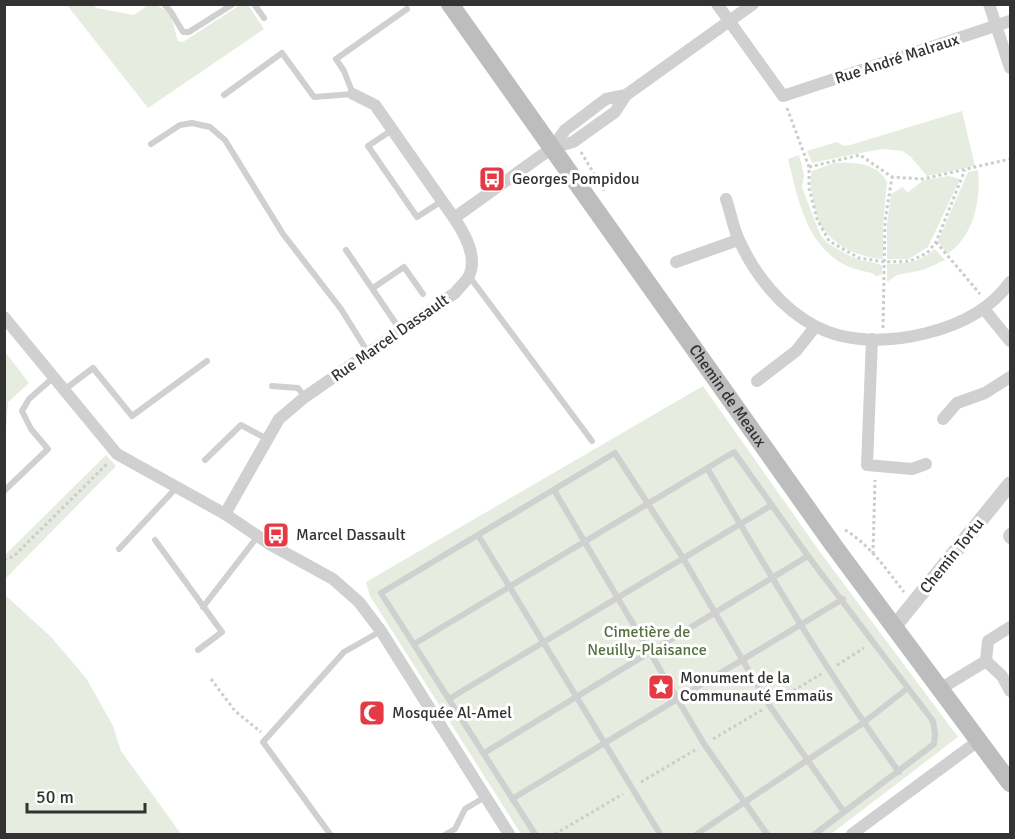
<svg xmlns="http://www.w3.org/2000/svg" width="1015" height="839" font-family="Signika,sans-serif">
<rect width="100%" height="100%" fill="#fff"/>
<g fill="#e6ecdf">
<path d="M67,5H94L96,8L134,15L148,5L158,6L170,13L178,41L183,42L240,5H248L264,29L148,108Z"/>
<path d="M962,111L975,166L927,176L910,156L902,151L883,149L865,152L812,163L807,151L837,142L843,146L850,145Z"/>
<path d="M799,155L804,175L802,187L820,234L827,243L850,256L860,260L879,264L882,266V275L875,276L874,274C865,271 856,270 847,266C806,246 798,199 788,159Z"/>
<path d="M834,163C853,162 877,162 887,182L883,226V259C859,258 831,245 819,222C816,215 815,207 813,199C811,190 809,180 812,171Z"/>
<path d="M978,170C981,200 974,236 947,254L938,241L968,172Z"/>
<path d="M949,176L960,179L928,247L909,259H887V224L891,194L903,187L907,193L924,180Z"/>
<path d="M935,249L945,260L923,270L897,275L887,282V264C910,263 917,263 935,249Z"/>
<path d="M5,352L29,383L8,402L5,443Z"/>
<path d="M703,386L820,552L958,737L831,834H521L370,596L366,582Z"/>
<path d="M106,455L116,466L5,579V553L6,554Z"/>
<path d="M5,595L51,637L86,678L113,726L121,751L181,834H5Z"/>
</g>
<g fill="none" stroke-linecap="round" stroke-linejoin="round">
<g stroke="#cdcdcd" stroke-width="3" stroke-dasharray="3 3" stroke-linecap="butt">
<path d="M787,108L809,167V188L817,219L829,241L859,258L885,262L910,261L927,253L936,242L965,170"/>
<path d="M581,152L605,192"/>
<path d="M809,167L860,155L892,177L923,179L1010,159"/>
<path d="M936,242L980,294"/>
<path d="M883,328L885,221L892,177"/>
<path d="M845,530C870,545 886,569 904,592"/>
<path d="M873,554L875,480"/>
<path d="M4,560L14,556L108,463"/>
<path d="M837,665L864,648"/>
<path d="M211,679L235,711L261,732"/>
<path d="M778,700L821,674"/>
<path d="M713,739L762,710"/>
<path d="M641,782L695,750"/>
<path d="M555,834L623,794"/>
</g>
<g stroke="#d0d0d0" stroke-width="6">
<path d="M164,4L171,12L183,32H189L233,4"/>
<path d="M254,4L264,18"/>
<path d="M224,95L282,53L314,97L353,94L344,71L336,59L407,9"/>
<path d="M392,130L368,146L417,217L442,201"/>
<path d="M151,144L180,125L192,123L210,127L225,140L283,234L341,309L369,354"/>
<path d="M346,250L401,331"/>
<path d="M469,276L592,441"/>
<path d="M373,288L404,267L423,294"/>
<path d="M272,386L298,388L305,397"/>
<path d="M64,390L93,368L132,416L207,361"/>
<path d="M205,460L241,425L267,439"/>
<path d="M707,468C768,571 828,675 899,772"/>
<path d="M554,490L704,744L767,834"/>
<path d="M4,491L48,449L31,429L22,411L29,399L54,377"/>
<path d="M478,535L660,834"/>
<path d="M155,540L222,632L198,650"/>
<path d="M119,549L177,487"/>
<path d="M203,607L258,536"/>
<path d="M414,644L734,452L808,556L933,721L935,733L934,744L844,812"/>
<path d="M449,699L772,505"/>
<path d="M484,753L808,556"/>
<path d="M512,799L843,599"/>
<path d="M330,834L263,742L344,652L381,631"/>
<path d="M446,834L455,829L465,809L485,797"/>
<path d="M535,834L381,593L615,453L683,558L769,705L844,812L815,834"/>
<path d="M697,834L863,723L908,688"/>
</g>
<g stroke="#d0d0d0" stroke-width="12">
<path d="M717,4L783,96L1010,21"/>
<path d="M989,4L1010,68"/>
<path d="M353,94L375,105L454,218"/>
<path d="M552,148L565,130L606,99L626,95"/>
<path d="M726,199C731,213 733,229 740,242C755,275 782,309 815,326C848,344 892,342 927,333C959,325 991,309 1010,282"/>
<path d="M676,262L738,240"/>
<path d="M984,309L1010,341"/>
<path d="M4,317L117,454L225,514L271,545L333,579L359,602L381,631L509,834"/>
<path d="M872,339L867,465L912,469L926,464"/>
<path d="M757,381L796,351L815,327"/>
<path d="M943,419L957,403L985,393L1010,377"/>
<path d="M225,514L279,419L305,397L455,293C459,288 464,283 468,278C479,258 465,234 454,218L552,148L573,142L615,112L626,95L753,4"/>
<path d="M1010,534L1009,536L1010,538"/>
<path d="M986,661L1002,676L1010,691"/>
<path d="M940,689L986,661L988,641L1010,627"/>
<path d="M852,834L978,741"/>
</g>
<path stroke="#d0d0d0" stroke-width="15" d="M894,627L1010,484"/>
<path stroke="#bdbdbd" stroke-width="18" id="s1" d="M450,4L834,546L1010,783"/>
</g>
<defs>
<symbol id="bus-square" viewBox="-11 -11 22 22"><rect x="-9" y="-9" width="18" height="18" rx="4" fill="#e63946" stroke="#fff"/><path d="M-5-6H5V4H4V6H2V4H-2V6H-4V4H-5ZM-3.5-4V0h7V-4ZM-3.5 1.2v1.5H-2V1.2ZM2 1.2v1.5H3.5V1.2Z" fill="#fff"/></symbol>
<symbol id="sight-square" viewBox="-11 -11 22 22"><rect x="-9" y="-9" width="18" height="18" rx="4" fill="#e63946" stroke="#fff"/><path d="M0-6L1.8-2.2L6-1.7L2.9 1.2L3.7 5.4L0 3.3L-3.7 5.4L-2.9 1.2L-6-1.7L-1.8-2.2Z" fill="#fff"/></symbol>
<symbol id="mosque-square" viewBox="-11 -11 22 22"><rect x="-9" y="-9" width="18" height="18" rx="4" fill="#e63946" stroke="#fff"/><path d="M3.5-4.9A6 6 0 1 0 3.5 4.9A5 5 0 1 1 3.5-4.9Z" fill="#fff"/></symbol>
</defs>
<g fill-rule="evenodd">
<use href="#bus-square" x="477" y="164" width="30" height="30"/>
<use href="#bus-square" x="261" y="520" width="30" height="30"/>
<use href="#sight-square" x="646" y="672" width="30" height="30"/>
<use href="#mosque-square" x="357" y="698" width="30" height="30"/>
</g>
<g text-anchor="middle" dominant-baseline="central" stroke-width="6" stroke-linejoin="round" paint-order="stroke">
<g font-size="16" fill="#333" stroke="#fff">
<text transform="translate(897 59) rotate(-18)">Rue André Malraux</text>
<text transform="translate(390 338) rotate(-35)">Rue Marcel Dassault</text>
<text stroke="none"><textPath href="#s1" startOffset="480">Chemin de Meaux</textPath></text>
<text transform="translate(952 556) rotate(-51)">Chemin Tortu</text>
</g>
<g font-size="16" fill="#333" stroke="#fff" text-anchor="start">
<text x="512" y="179">Georges Pompidou</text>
<text x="296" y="535">Marcel Dassault</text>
<text x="680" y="678">Monument de la<tspan x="680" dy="18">Communauté Emmaüs</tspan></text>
<text x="392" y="713">Mosquée Al-Amel</text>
</g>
<g font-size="16" fill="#56703f" stroke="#fff">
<text x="647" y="632">Cimetière de<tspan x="647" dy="18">Neuilly-Plaisance</tspan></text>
</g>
</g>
<rect width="1015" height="839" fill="none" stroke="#333333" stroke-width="12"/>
<path d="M27 803v9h118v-9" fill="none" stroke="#333333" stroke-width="3"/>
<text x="36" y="803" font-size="18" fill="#333333" stroke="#ffffff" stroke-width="4.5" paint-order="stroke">50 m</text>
</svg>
